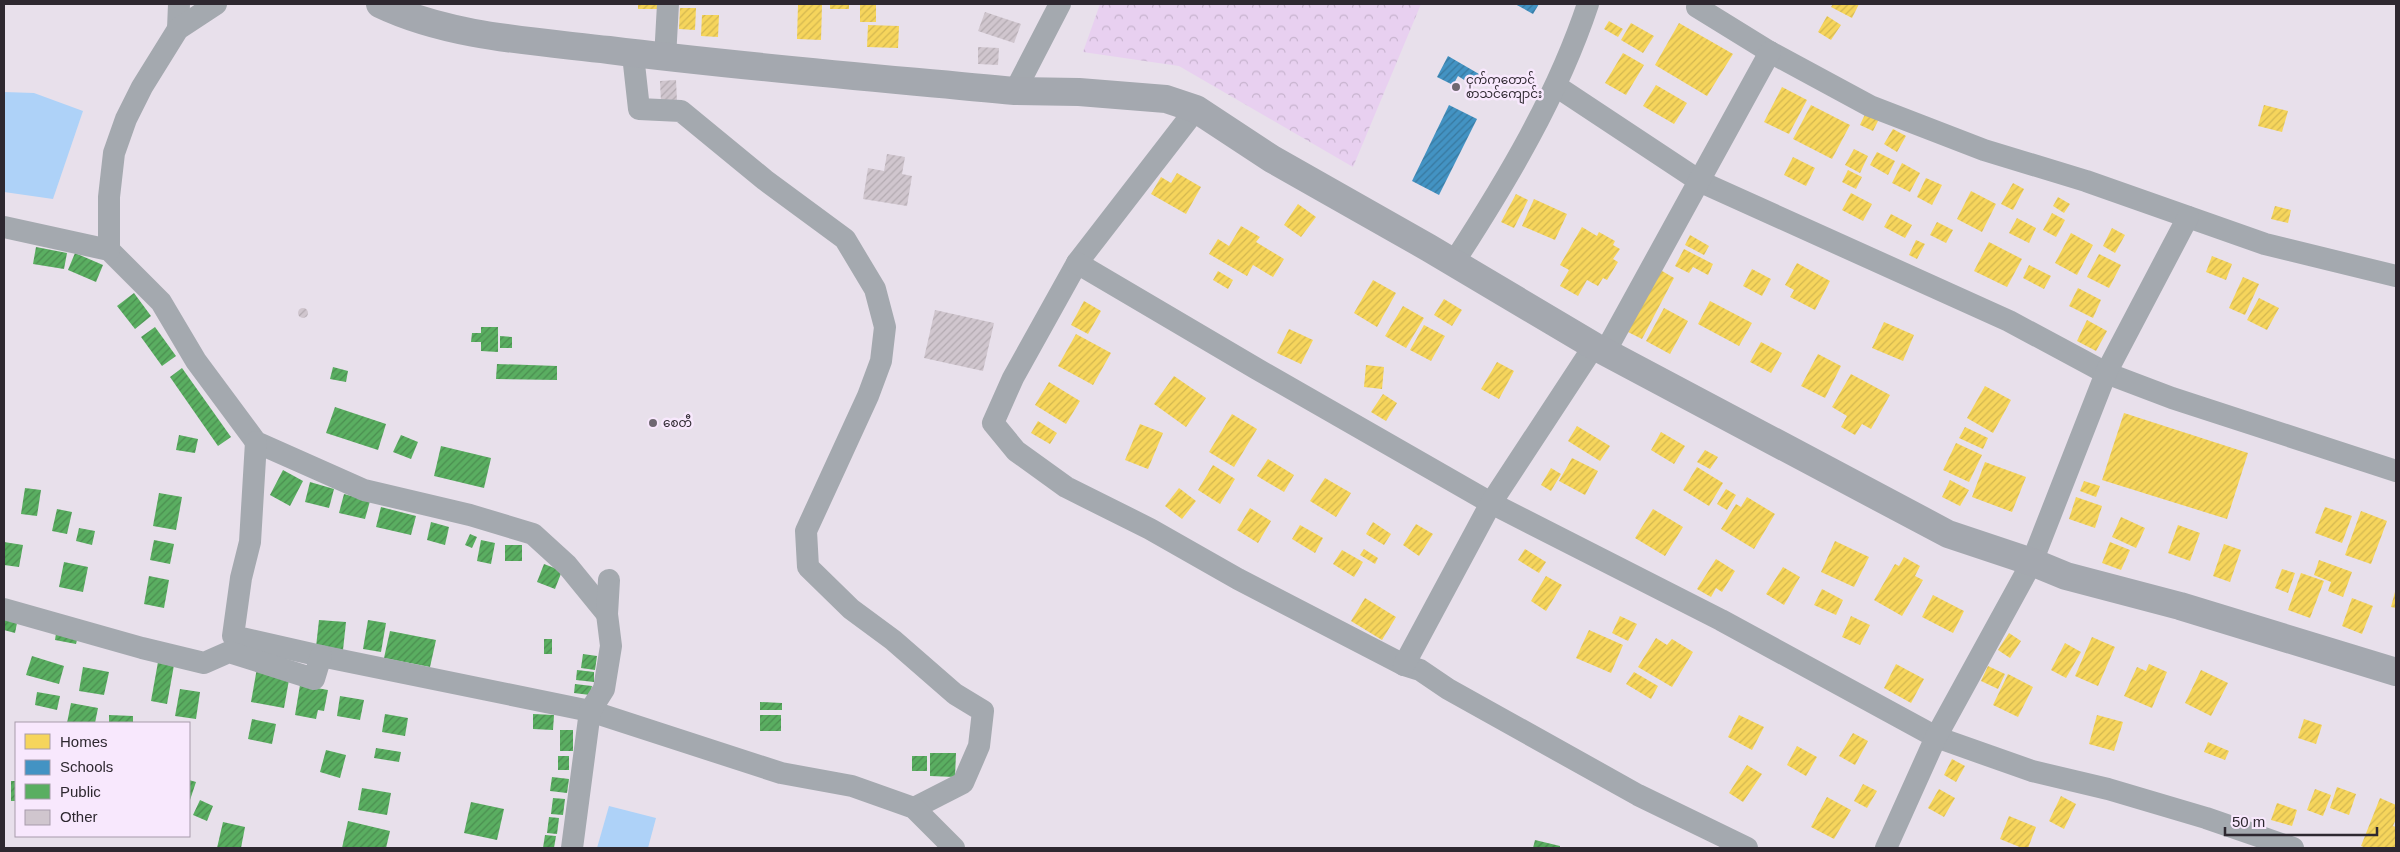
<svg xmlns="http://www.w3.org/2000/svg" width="2400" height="852" font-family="Helvetica,'Noto Sans Myanmar',sans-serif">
<defs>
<pattern id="forest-crowns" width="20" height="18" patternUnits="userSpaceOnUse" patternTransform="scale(1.25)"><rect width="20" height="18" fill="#e8d0f0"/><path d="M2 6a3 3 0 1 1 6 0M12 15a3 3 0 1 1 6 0" fill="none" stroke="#c7b3ce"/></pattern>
<pattern id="homes-hatch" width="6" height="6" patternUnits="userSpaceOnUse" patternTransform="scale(1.25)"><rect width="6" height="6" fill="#f6d55c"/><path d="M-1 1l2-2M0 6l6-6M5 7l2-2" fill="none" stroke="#d3b750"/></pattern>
<pattern id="schools-hatch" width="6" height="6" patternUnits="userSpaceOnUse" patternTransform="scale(1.25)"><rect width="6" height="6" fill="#4393c3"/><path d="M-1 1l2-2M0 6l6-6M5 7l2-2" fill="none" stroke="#38789f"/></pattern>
<pattern id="public-hatch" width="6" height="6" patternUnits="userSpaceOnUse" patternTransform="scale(1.25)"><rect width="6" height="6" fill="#5aae61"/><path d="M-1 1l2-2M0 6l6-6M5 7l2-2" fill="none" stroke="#4b8e50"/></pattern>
<pattern id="building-hatch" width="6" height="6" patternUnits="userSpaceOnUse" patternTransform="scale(1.25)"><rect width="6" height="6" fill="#d0c6ce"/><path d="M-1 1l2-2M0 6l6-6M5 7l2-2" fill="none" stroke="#b3aab1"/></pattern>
</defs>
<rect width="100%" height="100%" fill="#e8e0eb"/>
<path fill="url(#forest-crowns)" d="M1100,4H1421L1353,167L1179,66L1083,52Z"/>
<g fill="#aed2f8">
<path d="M4,92L34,93L83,111L53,199L4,192Z"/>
<path d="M609,806L656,818L648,848H597Z"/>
</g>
<g fill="url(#homes-hatch)">
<rect x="638" y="4" width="22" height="5"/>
<rect x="830" y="4" width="19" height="5"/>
<rect x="860" y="4" width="16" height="18"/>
<path d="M1833,4H1859L1852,18L1831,7Z"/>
<path d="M798,5H822L821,40L797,39Z"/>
<path d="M680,8H696L695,30L679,29Z"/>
<path d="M702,15H719L718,37L701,36Z"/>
<path d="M1827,16L1841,25L1831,40L1818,32Z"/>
<path d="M1609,21L1623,29L1618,37L1604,29Z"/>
<path d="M1631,23L1654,36L1643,53L1621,40Z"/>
<path d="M1679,23L1733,54L1707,96L1655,65Z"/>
<path d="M868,25L899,26L898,48L867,47Z"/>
<path d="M1623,53L1644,65L1626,95L1605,83Z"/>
<path d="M1656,85L1687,103L1674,124L1643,106Z"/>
<path d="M1782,87L1807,100L1789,134L1764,122Z"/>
<path d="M1811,105L1850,125L1832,159L1793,139Z"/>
<path d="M2264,105L2288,111L2282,132L2258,126Z"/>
<path d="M1866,112L1879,119L1873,131L1860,125Z"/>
<path d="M1893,129L1906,136L1897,152L1884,144Z"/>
<path d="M1854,149L1868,156L1860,173L1845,165Z"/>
<path d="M1877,152L1895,161L1888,175L1870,165Z"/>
<path d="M1793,157L1815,168L1806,186L1784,175Z"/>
<path d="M1902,163L1920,173L1910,192L1892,183Z"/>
<path d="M1848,170L1862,177L1856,189L1842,182Z"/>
<path d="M1177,173L1201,187L1186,214L1151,194L1161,177L1171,183Z"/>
<path d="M1926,178L1942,185L1932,205L1917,197Z"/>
<path d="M2013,183L2024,189L2013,210L2001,204Z"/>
<path d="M1971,191L1996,204L1982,232L1957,219Z"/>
<path d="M1851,193L1872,204L1863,221L1842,210Z"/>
<path d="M1516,194L1528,200L1514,228L1501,222Z"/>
<path d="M2058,197L2070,204L2064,213L2053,206Z"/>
<path d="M1534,199L1567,214L1555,240L1522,226Z"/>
<path d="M1298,204L1316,217L1301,237L1284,225Z"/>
<path d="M2275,206L2291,210L2288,223L2271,219Z"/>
<path d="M2052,213L2065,220L2056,237L2043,230Z"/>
<path d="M1891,214L1912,225L1905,238L1884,227Z"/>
<path d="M2017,218L2036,228L2029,243L2009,233Z"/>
<path d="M1937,222L1953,230L1946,243L1930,235Z"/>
<path d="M1241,226L1260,237L1256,242L1284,259L1273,277L1253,265L1247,276L1209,254L1218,239L1229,246Z"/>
<path d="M1582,227L1597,236L1599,232L1615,241L1613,245L1620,249L1613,259L1618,262L1607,280L1603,278L1598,286L1587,280L1578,296L1560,286L1569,270L1560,265Z"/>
<path d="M2112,228L2125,235L2115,253L2103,246Z"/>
<path d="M2071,233L2093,245L2077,275L2055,263Z"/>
<path d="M1690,235L1709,246L1704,255L1685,245Z"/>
<path d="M1916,240L1925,244L1917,259L1909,255Z"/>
<path d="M1989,242L2022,259L2007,287L1974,271Z"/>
<path d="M1684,249L1713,264L1708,275L1693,267L1689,273L1675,266Z"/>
<path d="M2099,254L2121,265L2109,288L2087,277Z"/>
<path d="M2212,256L2232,264L2226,280L2206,272Z"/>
<path d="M1797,263L1830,281L1815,310L1790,297L1794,290L1785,285Z"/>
<path d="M2029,265L2051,276L2044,289L2023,278Z"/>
<path d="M1657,268L1674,278L1642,339L1624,330Z"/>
<path d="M1752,269L1771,279L1762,296L1743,286Z"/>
<path d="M1218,271L1233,280L1228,289L1213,280Z"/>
<path d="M2243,277L2259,284L2245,315L2229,308Z"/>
<path d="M1373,280L1396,293L1377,327L1354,313Z"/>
<path d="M2078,288L2101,300L2093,318L2069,306Z"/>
<path d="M2259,298L2279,308L2267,330L2247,320Z"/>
<path d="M1444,299L1462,310L1452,326L1434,315Z"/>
<path d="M1084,301L1101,311L1088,334L1071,325Z"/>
<path d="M1710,301L1752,323L1739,346L1698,324Z"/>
<path d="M1403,306L1424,318L1406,348L1385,336Z"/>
<path d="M1664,308L1688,321L1670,354L1646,341Z"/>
<path d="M2087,320L2107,331L2096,351L2077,341Z"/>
<path d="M1884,322L1914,335L1903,361L1872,348Z"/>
<path d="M1424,325L1445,336L1431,361L1410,350Z"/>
<path d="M1289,329L1313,340L1301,364L1277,353Z"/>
<path d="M1076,334L1111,353L1093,385L1058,366Z"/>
<path d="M1761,342L1782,353L1771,373L1750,362Z"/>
<path d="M1818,354L1841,366L1825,398L1801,386Z"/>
<path d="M1497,362L1514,371L1499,399L1481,389Z"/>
<path d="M1366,365L1384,367L1382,389L1364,387Z"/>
<path d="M1851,374L1890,395L1871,429L1862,424L1855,435L1841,427L1847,416L1832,407Z"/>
<path d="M1174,376L1206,398L1186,427L1154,404Z"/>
<path d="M1049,382L1080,401L1066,424L1035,405Z"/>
<path d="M1985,386L2011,400L1993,433L1967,418Z"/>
<path d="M1383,394L1397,403L1386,421L1371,412Z"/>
<path d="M2124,413L2248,453L2227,519L2102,480Z"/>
<path d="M1232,414L1257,429L1234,467L1209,452Z"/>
<path d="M1038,421L1057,433L1050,444L1031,433Z"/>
<path d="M1140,424L1163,433L1148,469L1125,460Z"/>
<path d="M1577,426L1610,446L1600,461L1568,441Z"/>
<path d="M1965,427L1988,438L1983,449L1959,438Z"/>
<path d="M1661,432L1685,446L1674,464L1651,450Z"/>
<path d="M1956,443L1982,455L1969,482L1943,470Z"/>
<path d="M1705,450L1718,457L1710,469L1697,462Z"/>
<path d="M1572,458L1598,471L1585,495L1559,481Z"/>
<path d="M1268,459L1294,475L1284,492L1257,476Z"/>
<path d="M1985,462L2026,477L2012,512L1972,497Z"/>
<path d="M1213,465L1235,479L1220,504L1198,490Z"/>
<path d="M1697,467L1723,483L1709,506L1683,490Z"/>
<path d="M1551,468L1561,474L1551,491L1541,485Z"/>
<path d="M1325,478L1351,493L1336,517L1310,501Z"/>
<path d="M1950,480L1969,490L1960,506L1942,497Z"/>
<path d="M2084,481L2100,486L2096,497L2080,491Z"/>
<path d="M1179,488L1196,501L1182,519L1165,506Z"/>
<path d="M1726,489L1736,495L1727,510L1717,504Z"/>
<path d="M1747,497L1775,514L1754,549L1721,529L1736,504L1741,507Z"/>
<path d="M2076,497L2102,506L2095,528L2069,519Z"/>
<path d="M2325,507L2352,516L2342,543L2315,533Z"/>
<path d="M1250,508L1271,521L1258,543L1237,530Z"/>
<path d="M1653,509L1683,527L1665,556L1635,538Z"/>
<path d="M2361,511L2387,521L2371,564L2345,555Z"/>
<path d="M2121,517L2145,528L2136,548L2112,537Z"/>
<path d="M1373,522L1391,534L1384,545L1366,534Z"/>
<path d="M1416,524L1433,534L1419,556L1403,545Z"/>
<path d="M1300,525L1323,538L1315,553L1292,539Z"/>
<path d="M2178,525L2200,533L2190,561L2168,553Z"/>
<path d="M1835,541L1869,557L1854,587L1821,572Z"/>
<path d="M2110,542L2130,550L2121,570L2102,563Z"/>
<path d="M2224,544L2241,550L2230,582L2213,576Z"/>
<path d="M1364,549L1378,558L1375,564L1360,555Z"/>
<path d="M1525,549L1546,562L1539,573L1518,560Z"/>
<path d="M1342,550L1363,562L1354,577L1333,564Z"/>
<path d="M1904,557L1920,566L1915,576L1923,580L1902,616L1874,600L1895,564L1899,566Z"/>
<path d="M1716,559L1735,571L1722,592L1716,588L1711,597L1697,589Z"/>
<path d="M2319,560L2352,572L2343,597L2328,591L2331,582L2314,575Z"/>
<path d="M1783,567L1800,577L1784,605L1766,594Z"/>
<path d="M2282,569L2295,573L2288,593L2275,588Z"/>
<path d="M2301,573L2324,581L2310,618L2288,610Z"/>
<path d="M1546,576L1562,585L1546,611L1531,601Z"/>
<path d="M2396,588V608L2391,607Z"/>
<path d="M1822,589L1843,600L1836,615L1814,605Z"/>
<path d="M1933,595L1964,611L1953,633L1922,617Z"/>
<path d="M1365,598L1396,617L1382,640L1351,621Z"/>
<path d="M2352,598L2373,606L2362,634L2342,626Z"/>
<path d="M1620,616L1637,624L1628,641L1612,633Z"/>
<path d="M1851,616L1870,625L1860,645L1842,637Z"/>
<path d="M1589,630L1623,645L1611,673L1576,658Z"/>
<path d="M2009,633L2021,641L2010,658L1998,650Z"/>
<path d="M2092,637L2115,647L2098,686L2075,676Z"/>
<path d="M1656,638L1667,645L1672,639L1693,652L1672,687L1638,667Z"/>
<path d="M2065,643L2081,652L2066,678L2051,670Z"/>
<path d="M1896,664L1924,679L1911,703L1884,688Z"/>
<path d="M2149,664L2167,672L2152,708L2124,696L2137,667L2146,671Z"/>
<path d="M1988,666L2005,674L1998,689L1981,681Z"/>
<path d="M2201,670L2228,683L2211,716L2185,703Z"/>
<path d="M1634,672L1658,686L1651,699L1626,684Z"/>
<path d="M2008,674L2033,687L2018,717L1993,705Z"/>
<path d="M1739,715L1764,727L1752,750L1728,737Z"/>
<path d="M2097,715L2123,722L2114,751L2089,744Z"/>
<path d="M2304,719L2322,725L2316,744L2298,738Z"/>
<path d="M1853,733L1868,741L1855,765L1839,756Z"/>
<path d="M2208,742L2229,751L2225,760L2204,752Z"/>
<path d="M1797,746L1817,757L1806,776L1787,765Z"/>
<path d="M1952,759L1965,766L1956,782L1944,775Z"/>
<path d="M1747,765L1762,774L1743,802L1729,793Z"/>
<path d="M1863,784L1877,791L1867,808L1854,801Z"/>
<path d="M2337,787L2356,794L2349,815L2330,808Z"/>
<path d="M1939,789L1955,798L1944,817L1928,808Z"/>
<path d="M2315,789L2331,795L2323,816L2307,810Z"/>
<path d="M2061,796L2076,804L2064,829L2049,821Z"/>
<path d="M1827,797L1851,810L1834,839L1811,827Z"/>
<path d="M2380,798L2396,805V819L2393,826L2396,827V848H2366L2361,846Z"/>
<path d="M2277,803L2297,810L2292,826L2271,820Z"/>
<path d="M2009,816L2036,827L2028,848H2022L2000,839Z"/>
</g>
<g fill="url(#schools-hatch)">
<path d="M1515,4H1539L1533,14Z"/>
<path d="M1448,56L1479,74L1472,85L1458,76L1453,85L1437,77Z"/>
<path d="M1449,105L1477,119L1439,195L1412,181Z"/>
</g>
<g fill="url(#public-hatch)">
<path d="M36,247L67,253L64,269L33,264Z"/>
<path d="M75,253L103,265L96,282L68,270Z"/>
<path d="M134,293L151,316L135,329L117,306Z"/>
<path d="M155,327L176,356L162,366L141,337Z"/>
<path d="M481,327H498V352L481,351V342H471L472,333H481Z"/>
<path d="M500,336L512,337V348H500Z"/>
<path d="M497,364L557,366V380L496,379Z"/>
<path d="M333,367L348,371L346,382L330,379Z"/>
<path d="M182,368L231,437L218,446L170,377Z"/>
<path d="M335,407L386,424L378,450L326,433Z"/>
<path d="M179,435L198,439L195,453L176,450Z"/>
<path d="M401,435L418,442L411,459L393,452Z"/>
<path d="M441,446L491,458L484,488L434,476Z"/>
<path d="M283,470L303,481L290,506L270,495Z"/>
<path d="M310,482L334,489L329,508L305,502Z"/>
<path d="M25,488L41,490L37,516L21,514Z"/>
<path d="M159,493L182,497L176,530L153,526Z"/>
<path d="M344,494L370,501L365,519L339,513Z"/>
<path d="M381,507L416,516L411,535L376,527Z"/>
<path d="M57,509L72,512L67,534L52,531Z"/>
<path d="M431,522L449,527L445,545L427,540Z"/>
<path d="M79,528L95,531L92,545L76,541Z"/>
<path d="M470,534L477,537L472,548L465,545Z"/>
<path d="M154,540L174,544L170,564L150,560Z"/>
<path d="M481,540L495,543L491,564L477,561Z"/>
<path d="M4,542L23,545L19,567L4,565Z"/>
<rect x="505" y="545" width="17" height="16"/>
<path d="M64,562L88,567L83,592L59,587Z"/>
<path d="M544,564L562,571L555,589L537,582Z"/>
<path d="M149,576L169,580L164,608L144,604Z"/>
<path d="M4,615L18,618L15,633L4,630Z"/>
<path d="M319,620L346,622L343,650L316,647Z"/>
<path d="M368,620L386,623L381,652L363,649Z"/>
<path d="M57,627L79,632L76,644L55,640Z"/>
<path d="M390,631L436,640L430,667L384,658Z"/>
<rect x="544" y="639" width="8" height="15"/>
<path d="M583,654L597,656L595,670L581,668Z"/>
<path d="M32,656L64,666L59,684L26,675Z"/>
<path d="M158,662L174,665L167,704L151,701Z"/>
<path d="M83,667L109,672L104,695L79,691Z"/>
<path d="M257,668L290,674L284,708L251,702Z"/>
<path d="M577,670L594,672V682L576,680Z"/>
<path d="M575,684L592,686L590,695L574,693Z"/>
<path d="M300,685L328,690L324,711L318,710L316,719L295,715Z"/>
<path d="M180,689L200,692L196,719L175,716Z"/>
<path d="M37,692L60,696L57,710L35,705Z"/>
<path d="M340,696L364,700L360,720L337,716Z"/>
<path d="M760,702L782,703V710H760Z"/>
<path d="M71,703L98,708L95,723H67Z"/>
<path d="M385,714L408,718L405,736L382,732Z"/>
<path d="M533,714L554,715L553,730L533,729Z"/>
<path d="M109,715L133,716V723H109Z"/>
<rect x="760" y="715" width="21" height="16"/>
<path d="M252,719L276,724L272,744L248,739Z"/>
<rect x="560" y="730" width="13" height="21"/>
<path d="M376,748L401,752L399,762L374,758Z"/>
<path d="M326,750L346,755L340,778L320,772Z"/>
<path d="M930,753H956L955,777L930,776Z"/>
<rect x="558" y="756" width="11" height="14"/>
<rect x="912" y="756" width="15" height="15"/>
<path d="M552,777L569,779L567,793L550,791Z"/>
<path d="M189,780L196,782L189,803Z"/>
<rect x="11" y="781" width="5" height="20"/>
<path d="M362,788L391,793L387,815L358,810Z"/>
<path d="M553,798L565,799L563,815L551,814Z"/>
<path d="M200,800L213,806L207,821L193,815Z"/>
<path d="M471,802L504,809L497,840L464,833Z"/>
<path d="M549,817L559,818L557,834L547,833Z"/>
<path d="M348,821L390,831L386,848H342Z"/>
<path d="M223,822L245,827L241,848H217Z"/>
<path d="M545,835L556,836L554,848H543Z"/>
<path d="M1535,840L1560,846V848H1533Z"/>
</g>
<g fill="url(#building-hatch)">
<path d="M985,12L1021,24L1014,43L978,31Z"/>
<path d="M978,47L999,48L998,65L978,64Z"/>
<path d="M676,80L677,101L661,102L660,81Z"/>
<path d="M887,154L905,157L902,174L912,176L907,206L863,199L868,168L884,171Z"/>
<circle cx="303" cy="313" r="5"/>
<path d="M935,310L994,323L983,371L924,358Z"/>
</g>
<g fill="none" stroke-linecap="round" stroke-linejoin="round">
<g stroke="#a4a9af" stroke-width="22">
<path d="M1697,7L1770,52L1870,106L1984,150L2086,181L2265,244L2396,276"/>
<path d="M178,29L179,4"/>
<path d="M633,55L639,109L681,111L765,180L845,239L875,289L885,327L881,361L868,396L806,531L808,567L851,609L893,640L955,694L983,711L979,746L963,783L914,808"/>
<path d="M665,58L668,4"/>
<path d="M1556,86L1701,182L2009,321L2106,373L2172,398L2396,471"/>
<path d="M1015,91L1060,4"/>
<path d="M1196,109L1077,263L1013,378L993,423L1016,451L1066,487L1150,529L1238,579L1404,665L1420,670L1448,689L1638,795L1747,848"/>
<path d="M4,227L109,250L161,302L196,361L256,442L364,490L470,515L533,534L567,565L607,614"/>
<path d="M109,250V197L114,153L126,119L142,87L178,29L216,4"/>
<path d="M1454,262C1507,180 1557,97 1588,4"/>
<path d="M1077,263L1257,369L1491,503L1721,620L1936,737L2032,771L2108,789L2206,818L2293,848"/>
<path d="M1605,352L1770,52"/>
<path d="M256,442L250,542L241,578L233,636L321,656L590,711L781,773L852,786L914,808L954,848"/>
<path d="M4,609L142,648L204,663L229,652L314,679L321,656"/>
<path d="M1404,665L1491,503L1594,346"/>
<path d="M572,848L590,711L604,689L611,646L607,614L609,580"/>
<path d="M1886,848L1936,737L2032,562L2106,373L2188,217"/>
</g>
<path stroke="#a4a8af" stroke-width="28" d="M380,4C449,37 534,41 609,50C743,67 879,78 1015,91L1079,92L1166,99L1196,109L1272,159L1429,248L1594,346L1948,534L2032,562L2066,576L2180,606L2396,672"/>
</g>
<g fill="#6f6871" stroke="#f8e8fd" stroke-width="2">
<circle cx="1456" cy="87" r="5"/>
<circle cx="653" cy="423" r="5"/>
</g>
<g text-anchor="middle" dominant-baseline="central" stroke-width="5" stroke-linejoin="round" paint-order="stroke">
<g font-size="12" fill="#2e2830" stroke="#f8e8fd" text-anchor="start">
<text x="1466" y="80">ငှက်ကတောင်<tspan x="1466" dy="14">စာသင်ကျောင်း</tspan></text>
<text x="663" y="423">စေတီ</text>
</g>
</g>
<rect width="2400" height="852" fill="none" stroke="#2e2830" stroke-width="10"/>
<rect x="15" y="722" width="175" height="115" fill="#f8e8fd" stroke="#a79bab"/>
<rect x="25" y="734" width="25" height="15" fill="#f6d55c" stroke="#a79bab"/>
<text x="60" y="747" font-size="15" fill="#2e2830">Homes</text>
<rect x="25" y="760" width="25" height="15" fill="#4393c3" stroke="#a79bab"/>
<text x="60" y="772" font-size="15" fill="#2e2830">Schools</text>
<rect x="25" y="784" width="25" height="15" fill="#5aae61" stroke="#a79bab"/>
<text x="60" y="797" font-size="15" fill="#2e2830">Public</text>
<rect x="25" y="810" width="25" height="15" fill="#d0c6ce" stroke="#a79bab"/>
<text x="60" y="822" font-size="15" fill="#2e2830">Other</text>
<path d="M2225 827v8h152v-8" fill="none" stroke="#2e2830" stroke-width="2.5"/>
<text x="2232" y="827" font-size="15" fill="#2e2830" stroke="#f8e8fd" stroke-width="4" paint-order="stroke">50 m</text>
</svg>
